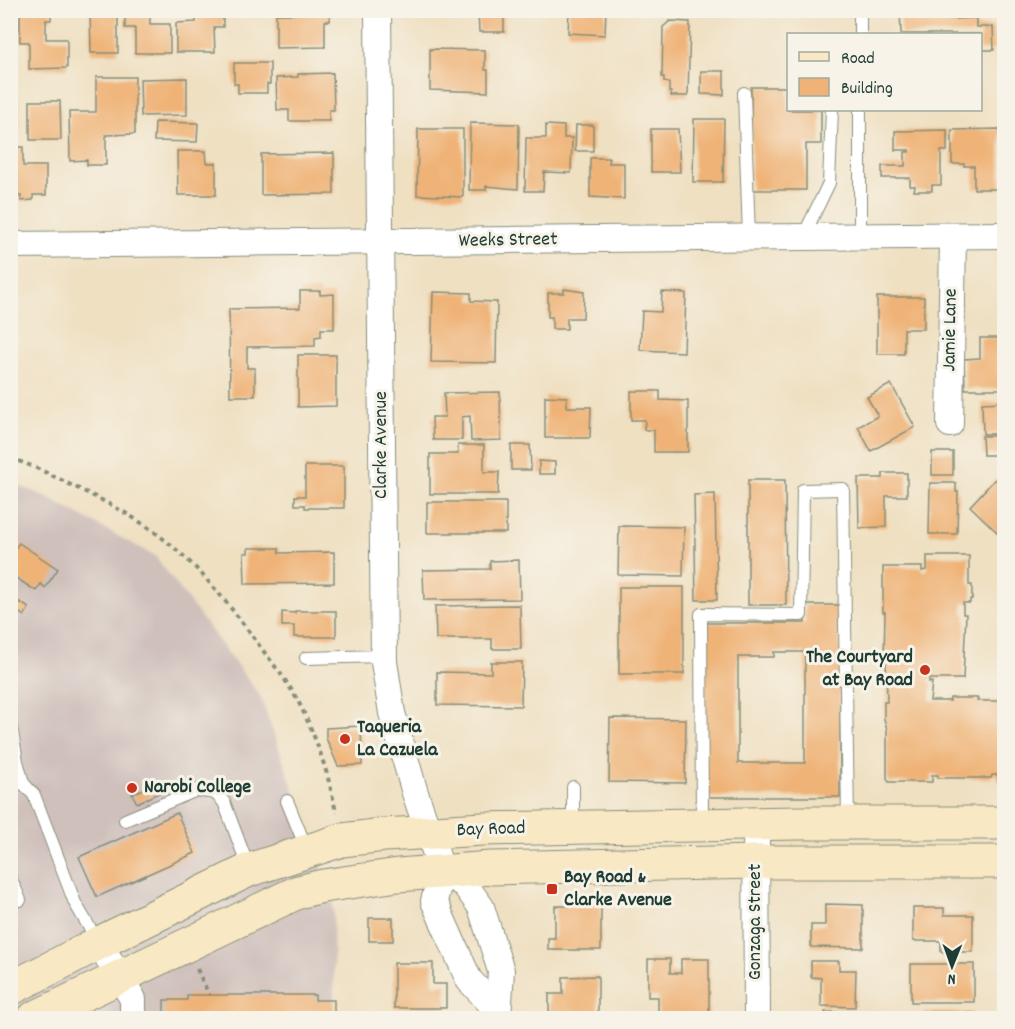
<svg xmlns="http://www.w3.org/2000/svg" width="1015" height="1029" font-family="Dekko,sans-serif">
<rect width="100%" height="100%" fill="#f7f3e8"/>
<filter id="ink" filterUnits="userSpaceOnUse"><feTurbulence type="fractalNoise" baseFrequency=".0167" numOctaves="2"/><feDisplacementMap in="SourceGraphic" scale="12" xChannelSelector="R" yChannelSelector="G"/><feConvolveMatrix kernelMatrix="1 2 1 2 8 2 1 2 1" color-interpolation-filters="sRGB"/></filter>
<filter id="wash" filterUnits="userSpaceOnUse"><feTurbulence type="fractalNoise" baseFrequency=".008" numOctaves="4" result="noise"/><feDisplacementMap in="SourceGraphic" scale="24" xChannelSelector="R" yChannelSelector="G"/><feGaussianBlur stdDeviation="1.35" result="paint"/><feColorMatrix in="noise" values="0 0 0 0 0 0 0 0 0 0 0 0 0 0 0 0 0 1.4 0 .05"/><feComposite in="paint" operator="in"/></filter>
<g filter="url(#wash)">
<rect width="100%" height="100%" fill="#efe0c2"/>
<path fill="#cfc0bb" d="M10,482L42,495L155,556L260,696L333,899L334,1018H11Z"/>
<g id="blocks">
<g fill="#efb377" fill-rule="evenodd">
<path d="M10,10H15L16,43H10Z"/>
<path d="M20,10H51V20H46V39H67V68L29,69V42H20Z"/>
<path d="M90,10H118V53H91Z"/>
<path d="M125,10H150V24H170V53H135V28H125Z"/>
<path d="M196,10H223V27H214L215,52H176V23L196,22Z"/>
<path d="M295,10H330V21H325V47L276,48V14H295Z"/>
<path d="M478,10H504V32H479Z"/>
<path d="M569,10H606L605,35L568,33Z"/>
<path d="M900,10H952V19L976,18V27H993L994,50H980V34H901Z"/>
<path d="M670,21L690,22L688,96H671V92H669V83L664,82V77H662L663,27Z"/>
<path d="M430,49L485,50V70H488V92L430,90Z"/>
<path d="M234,63H270V84H267V93H238V84H234Z"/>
<path d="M701,71H724V95L701,94Z"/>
<path d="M333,73L334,110H329V121H289V110H277L276,78L298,77V74Z"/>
<path d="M96,77H135V134L106,135V165H87V160L70,161L69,112H96Z"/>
<path d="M187,78V115L141,116L140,79Z"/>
<path d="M751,87H788V110H821V144H806V190H751Z"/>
<path d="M30,101H60L61,140H30Z"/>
<rect x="10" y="102" width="9" height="23"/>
<path d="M694,119H724L723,182H693Z"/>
<path d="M155,122L198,123L197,142L154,141Z"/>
<path d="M470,123L519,124L518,189L486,186V190H469Z"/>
<path d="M546,125L564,126V138H572L571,173L544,172L543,191H525L526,138H546Z"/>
<path d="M576,125H593V151H575Z"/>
<path d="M418,129H463V197L417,195Z"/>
<path d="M651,129H678L680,172H651Z"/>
<path d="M1000,129L1001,189H974V166H964V164H952V130Z"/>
<path d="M947,130V151H941V185H932V191H914L915,186H910V178H882V166H905V152H909V150H895V131Z"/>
<path d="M10,147H23V166H46V195H33V200L21,201V196H10Z"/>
<path d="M177,151H206L207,163H216V195H178Z"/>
<path d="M334,153V194L261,195V154Z"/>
<path d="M590,158H609V163H624V199L590,197Z"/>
<path d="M564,289L584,292L583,318H567V329H552V317H548V293H564Z"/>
<path d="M300,291H320V295L334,294V329H321V336L315,337V346L247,347V368H255V396H230L229,309L300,308Z"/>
<path d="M433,292L471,293V301L497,302L496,363L431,362Z"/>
<path d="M662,292L686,293L684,352L640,350L642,311L661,312Z"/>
<path d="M877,297H924V329H904V354H877Z"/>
<path d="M980,338H1004V389H965L964,359L980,358Z"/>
<path d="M298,355H336V406L298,407Z"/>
<path d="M891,384L915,427L871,451L858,427L878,416L867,397Z"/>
<path d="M631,391H660V400L688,401V452H654V430H644L645,420H631Z"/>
<path d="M500,392L501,440L471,441L470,416L462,417V440H433L432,417H445L444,393Z"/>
<path d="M545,396L567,397V407H591L590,438H545Z"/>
<path d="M1004,402V434H983L982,403Z"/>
<path d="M982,436H1004V455H983Z"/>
<path d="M458,445H484V472H499L498,494H430V454H458Z"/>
<path d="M511,445H530L531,470H511Z"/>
<rect x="932" y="452" width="21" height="23"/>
<path d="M539,461L555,462V474H539Z"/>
<path d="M305,466H344V508H305V505H295V496H305Z"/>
<path d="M883,473H907V496H886V527L859,528L858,478H883Z"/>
<path d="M995,479L1004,488V533L1001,536L970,506Z"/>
<path d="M748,480H785L786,605H748Z"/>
<path d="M930,483H956V492H958L957,534H929Z"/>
<path d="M715,494L717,600H696L694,495Z"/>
<rect x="427" y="502" width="79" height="31"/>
<path d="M619,526L684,527L683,576L618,575Z"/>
<path d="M19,543L58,569L45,588L41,584L36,591L10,574V555Z"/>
<path d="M248,548H279V553L334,552V583L245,584L244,553H248Z"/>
<path d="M927,556H969V585H972V599H970V603H963V614H966L963,679H929V683L932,682L930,701H950V698H978L977,701H1004V781H998V775H992L991,778H938V775H932V782H889L887,779V729L884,719V702H887L886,660H884L885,612H883V567H922V571L927,570Z"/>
<path d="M519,560L520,599L424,600L423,570L490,569V561Z"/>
<rect x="619" y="587" width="65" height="87"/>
<path d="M10,596L29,608L24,616L20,613L14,620L10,618Z"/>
<path d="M520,605L521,649H492V639H436L435,606Z"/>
<path d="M805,605H840V797H705V623H805ZM774,652H805V763H738V657H774Z"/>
<path d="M295,611H336V637H294V626H282V612L295,613Z"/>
<path d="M491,662H522L521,706L437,705V672L491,673Z"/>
<path d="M610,718L686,719L685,783L609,782Z"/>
<path d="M361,726L362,765L338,766L326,738V728Z"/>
<path d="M157,783L161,792L137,803L132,794Z"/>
<path d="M177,813L195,853L97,897L79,857Z"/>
<path d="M825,904L863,905V948L811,947V925H825Z"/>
<path d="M555,906H601V950H548V938H555Z"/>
<path d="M913,908H944V915H973V952H941V941H913Z"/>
<rect x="369" y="918" width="24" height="23"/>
<path d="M648,959H670V973H681V959H709V1018H658V997H648Z"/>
<path d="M811,961H839V970H856L855,1007L821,1006V978L811,977Z"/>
<path d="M394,963H433V984H446V1008H394Z"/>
<rect x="911" y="964" width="63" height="38"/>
<path d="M598,976V1018H549V994H563V977Z"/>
<path d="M187,995H315V1000H334V1018H164V1000H187Z"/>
<rect x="825" y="1012" width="66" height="6"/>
<path d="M924,1012L975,1013V1018H924Z"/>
</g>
</g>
</g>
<g filter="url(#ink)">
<use href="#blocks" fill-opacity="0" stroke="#878e7b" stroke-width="1.5"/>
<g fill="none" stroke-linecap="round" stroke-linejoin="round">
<defs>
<g id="service">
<path d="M860,34V10"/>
<path d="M744,93L749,237"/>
<path d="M860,236V110"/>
<path d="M803,237L829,183L832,110"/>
<path d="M306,658L384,656"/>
<path d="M10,721L17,761L23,783L34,795L75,903L98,942"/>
<path d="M10,784L23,783"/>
<path d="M287,801L307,850"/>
<path d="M125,820L197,790L215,793L224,802L249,869"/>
<path d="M702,824L701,614L801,615L803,490L843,489L848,821"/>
<path d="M573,827V787"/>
<path d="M10,877L20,900"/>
</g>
<g id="minor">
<path d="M378,10L384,662L392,713L415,793L442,871"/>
<path d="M10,245L1004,235"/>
<path d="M950,424L953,236"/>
<path d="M756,825L757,1018"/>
<path d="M442,871L465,885L481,907L501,971L498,1018"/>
<path d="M442,871L434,901L469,980L498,1011"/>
<path d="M99,943L133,999V1018"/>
</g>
<g id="secondary">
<path d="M10,989L99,943L249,870L342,840L384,835L483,829L799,823H1004"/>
<path d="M34,1018L279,901L298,892L323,886L398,875L491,868L756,862H1004"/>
</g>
</defs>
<use href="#service" stroke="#878e7b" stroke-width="14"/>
<use href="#minor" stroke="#878e7b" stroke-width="28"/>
<use href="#secondary" stroke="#878e7b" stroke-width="35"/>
<g stroke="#878e7b" stroke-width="4" stroke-dasharray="4.5 4.5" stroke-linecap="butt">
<path d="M10,458C31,465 50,474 69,484C98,498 127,512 153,531C196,562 230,605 261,648C275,666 290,685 300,705C317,739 329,775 336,813"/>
<path d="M197,969L209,995"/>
</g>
<use href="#service" stroke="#fff" stroke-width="12"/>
<use href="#minor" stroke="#fff" stroke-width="26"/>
<use href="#secondary" stroke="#f8e8c3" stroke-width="33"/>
</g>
</g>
<g fill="#c8321e" stroke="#f7f3e8" stroke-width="2">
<circle cx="925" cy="670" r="6"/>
<circle cx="345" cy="739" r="6"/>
<circle cx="132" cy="788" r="6"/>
<rect x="546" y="883" width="12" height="12" rx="3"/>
</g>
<g text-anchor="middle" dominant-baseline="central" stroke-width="6" stroke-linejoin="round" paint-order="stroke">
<g font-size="20" fill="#1f3d34" stroke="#f7f3e8">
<text transform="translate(508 241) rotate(-1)">Weeks Street</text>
<text transform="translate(951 330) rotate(-89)">Jamie Lane</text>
<text transform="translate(382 445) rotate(-90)">Clarke Avenue</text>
<text transform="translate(491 830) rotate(-2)">Bay Road</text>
<text transform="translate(756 922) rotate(-90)">Gonzaga Street</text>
</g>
<g font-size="20" font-weight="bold" fill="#1f3d34" stroke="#f7f3e8" text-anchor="start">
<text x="913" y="658" text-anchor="end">The Courtyard<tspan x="913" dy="23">at Bay Road</tspan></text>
<text x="357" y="728">Taqueria<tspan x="357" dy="23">La Cazuela</tspan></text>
<text x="144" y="788">Narobi College</text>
<text x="564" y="878">Bay Road &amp;<tspan x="564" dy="23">Clarke Avenue</tspan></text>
</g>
</g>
<rect width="1015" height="1029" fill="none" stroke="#f7f3e8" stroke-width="36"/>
<rect x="787" y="33" width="195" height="78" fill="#f7f3e8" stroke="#a1aaa0" stroke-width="1.5"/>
<rect x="799" y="52" width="30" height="9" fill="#f8e8c3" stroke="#a1aaa0" stroke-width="1.5"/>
<text x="841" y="63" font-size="18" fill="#1f3d34">Road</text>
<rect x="799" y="78" width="30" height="18" fill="#efb377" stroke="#a1aaa0" stroke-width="1.5"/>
<text x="841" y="93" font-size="18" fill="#1f3d34">Building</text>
<g transform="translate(952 966) rotate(181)" stroke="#f7f3e8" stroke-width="4.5" paint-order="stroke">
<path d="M0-4.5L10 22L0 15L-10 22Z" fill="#1f3d34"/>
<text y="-9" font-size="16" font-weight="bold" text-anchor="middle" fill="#1f3d34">N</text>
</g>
</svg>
